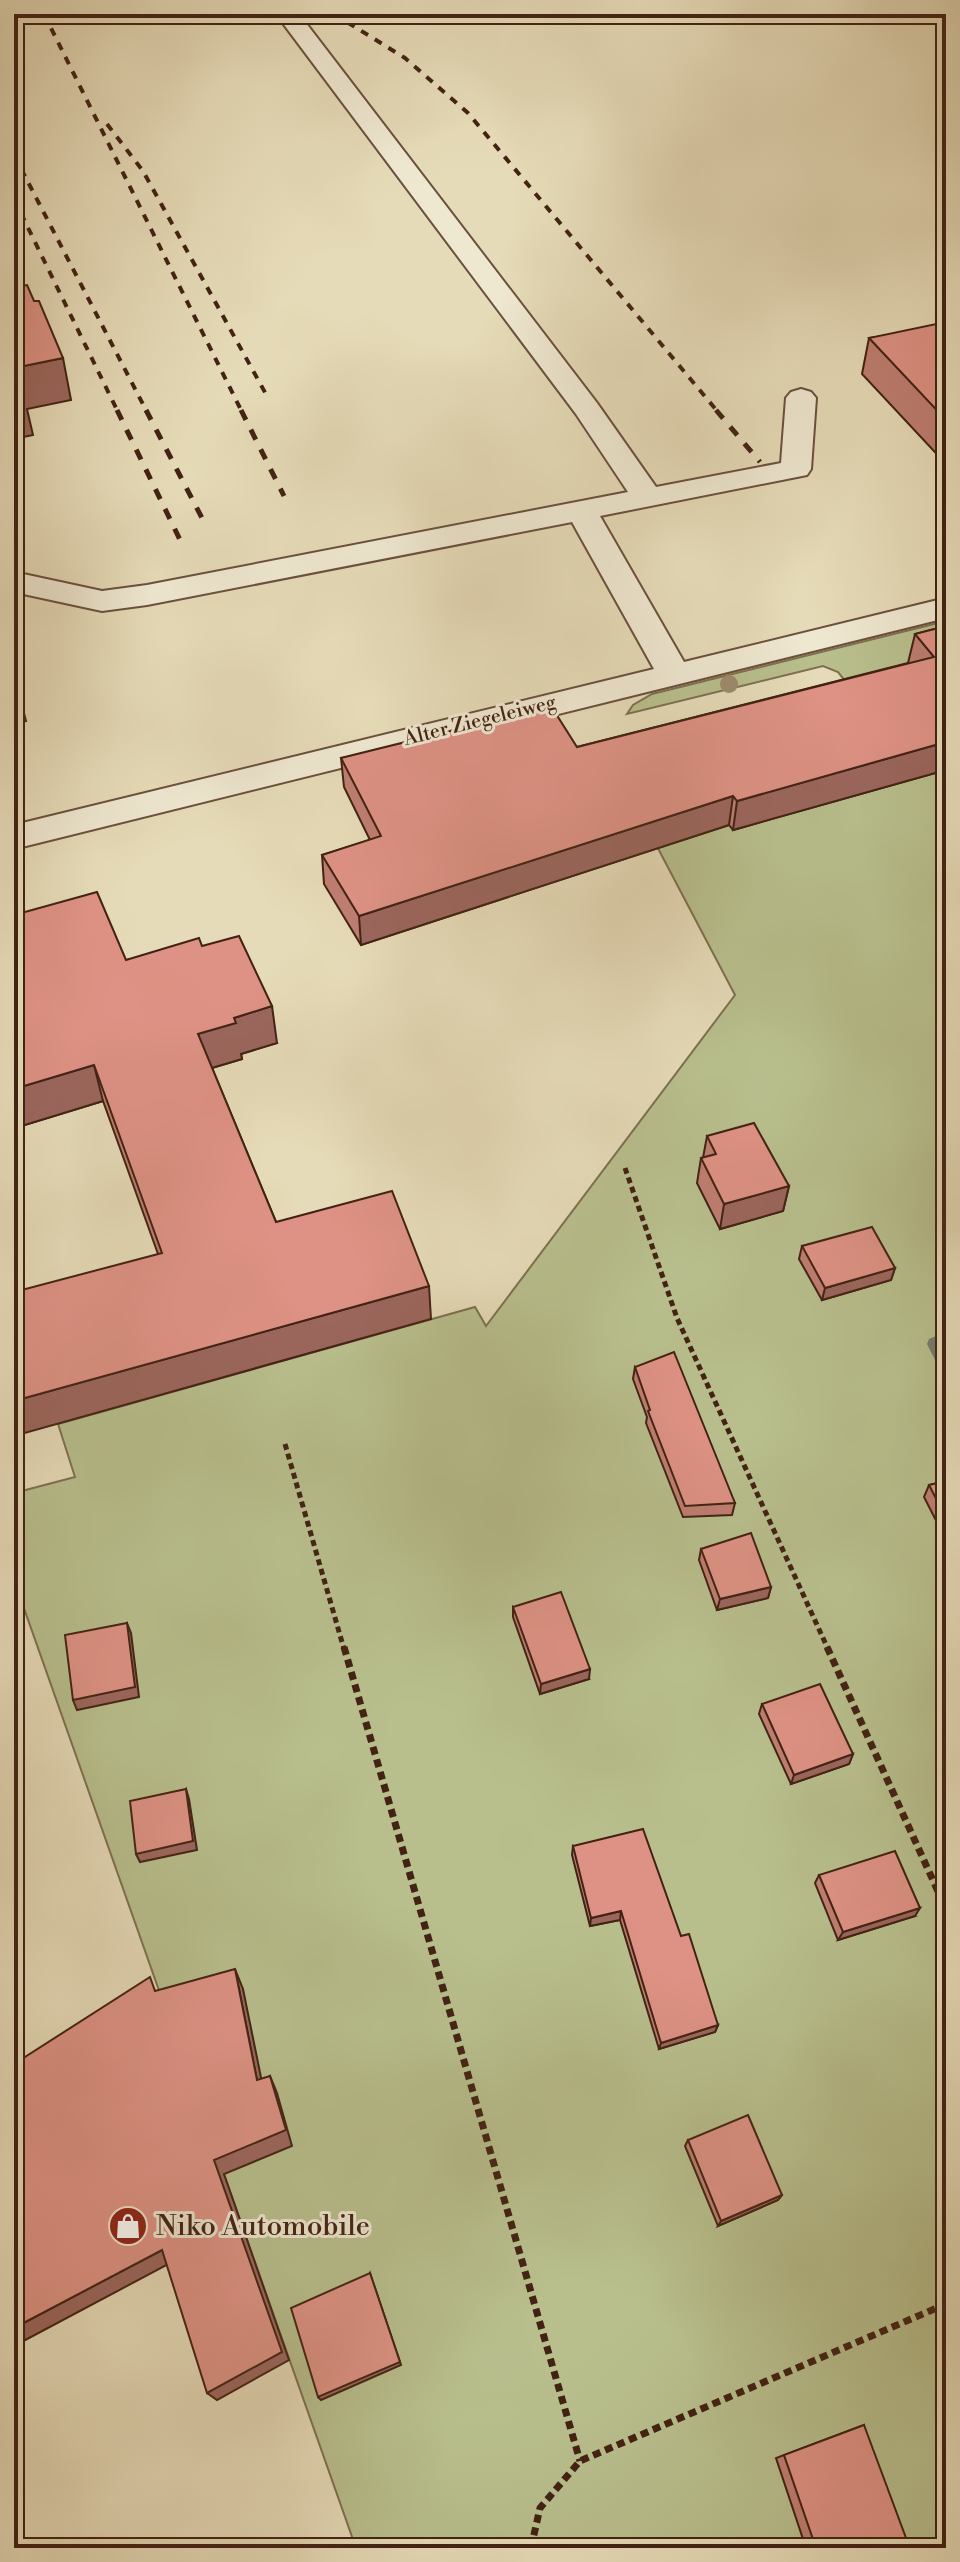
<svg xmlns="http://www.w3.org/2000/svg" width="960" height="2562" font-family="'Libre Bodoni',serif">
<rect width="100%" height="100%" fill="#e6dbb8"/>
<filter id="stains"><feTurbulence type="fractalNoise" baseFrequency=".0025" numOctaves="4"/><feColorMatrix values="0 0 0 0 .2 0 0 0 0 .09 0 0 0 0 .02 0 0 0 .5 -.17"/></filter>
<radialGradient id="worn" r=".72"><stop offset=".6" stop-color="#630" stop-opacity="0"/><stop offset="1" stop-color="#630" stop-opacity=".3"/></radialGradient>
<path fill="#b8bf8d" stroke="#7d7050" stroke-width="2" d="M946,621V2548H356L14,1580V1493L75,1477L58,1424L475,1307L486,1326L735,995L631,797L863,703L838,672L823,666L627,714L633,705L652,694Z"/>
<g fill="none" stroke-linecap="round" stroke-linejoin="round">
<path fill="#747e70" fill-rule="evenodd" d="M936,1336L943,1339L946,1345V1370L939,1368L927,1344L929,1339Z"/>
<defs>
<path id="minor" d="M276,14H299L597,403L656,487L781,463L786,398L791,392L801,389L811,392L816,398L811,469L807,475L600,516L684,662L946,598V618L14,849V825L654,669L572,522L147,605L102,611L14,592V572L102,591L147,585L628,492L576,414Z"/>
</defs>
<use href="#minor" stroke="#6b503d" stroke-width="4"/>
<g stroke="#422214" stroke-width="5" stroke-dasharray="6 4" stroke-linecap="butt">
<path d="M625,1168L677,1318L828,1649"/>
<path d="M285,1444L344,1649"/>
</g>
<g stroke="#422214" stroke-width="7" stroke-dasharray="8 5" stroke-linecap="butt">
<path d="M344,1647L580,2461"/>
<path d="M827,1647L946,1909"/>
<path d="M531,2548L540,2508L580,2461L946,2304"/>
</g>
<use href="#minor" fill="#efe8d1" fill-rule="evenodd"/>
<g stroke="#422214" stroke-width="4" stroke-dasharray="8 8" stroke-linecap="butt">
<path d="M44,14L242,412"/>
<path d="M334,14L405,58L468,113L718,412"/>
<path d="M107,124L143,171L267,396"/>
<path d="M14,155L147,412"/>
<path d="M14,199L118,412"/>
</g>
<g stroke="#422214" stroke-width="5" stroke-dasharray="11 11" stroke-linecap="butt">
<path d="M117,410L184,548"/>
<path d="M146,410L203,520"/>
<path d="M241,410L284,496"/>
<path d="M716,410L760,462"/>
</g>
</g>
<circle fill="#9c8b6e" cx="729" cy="684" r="9"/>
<g fill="#bf7e72" stroke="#422214" stroke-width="2">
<path d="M946,328V464L862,374L869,338Z"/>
<path d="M946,626V770L733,830L729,825L361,945L324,884L322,855L370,840L344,787L341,758L577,747L908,663L915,634Z"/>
<path d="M14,915L126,960L202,946L277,1043L241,1054L242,1059L212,1068L276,1222L431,1319L158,1254L103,1101L15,1128L14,1124Z"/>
<path d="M707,1136L789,1186L783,1211L720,1229L697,1183L701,1158H703Z"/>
<path d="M802,1246L895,1268L891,1280L822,1300L799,1259Z"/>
<path d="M635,1367L735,1503L732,1515L683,1517L646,1423L647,1417L633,1379Z"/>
<path d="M946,1481V1540L924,1497L929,1485Z"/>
<path d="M701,1549L771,1587L768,1598L717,1610L699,1560Z"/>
<path d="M513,1607L589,1679L540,1694L513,1617Z"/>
<path d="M762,1704L853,1754L849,1764L791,1784L759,1714Z"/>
<path d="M573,1846L681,1936L718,2025L715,2032L659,2049L620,1920L590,1926L572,1855Z"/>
<path d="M819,1875L915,1916L838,1940L815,1883Z"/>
<path d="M688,2140L782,2195L778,2200L718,2226L685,2146Z"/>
<path d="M864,2425L881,2548H806L776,2458Z"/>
</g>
<g fill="#9b665d" stroke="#422214" stroke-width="2">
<path d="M63,358L71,400L27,409L33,435L14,439V368Z"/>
<path d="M18,689L26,721L14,724V690Z"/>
<path d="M946,742V770L733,830L737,801Z"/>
<path d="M733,796L729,825L361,945L359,916Z"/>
<path d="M272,1006L277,1043L241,1054L242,1059L205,1070L198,1034L234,1018Z"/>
<path d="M94,1065L103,1101L15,1128L14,1124V1089Z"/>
<path d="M789,1186L783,1211L720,1229L724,1204Z"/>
<path d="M895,1268L891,1280L822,1300L825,1288Z"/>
<path d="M429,1286L431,1319L14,1436V1401Z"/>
<path d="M771,1587L768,1598L717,1610L720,1599Z"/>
<path d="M127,1623L131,1633L139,1697L77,1710L73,1700Z"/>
<path d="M590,1669L589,1679L540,1694L541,1684Z"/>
<path d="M853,1754L849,1764L791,1784L794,1775Z"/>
<path d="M186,1789L189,1799L197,1850L140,1862L136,1854Z"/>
<path d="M920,1908L915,1916L838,1940L843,1932Z"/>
<path d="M621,1911L620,1920L590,1926L591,1918Z"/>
<path d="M235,1969L243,1989L265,2097L257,2080Z"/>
<path d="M718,2025L715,2032L659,2049L661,2043Z"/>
<path d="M270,2076L277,2093L292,2146L224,2174L289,2360L217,2400L207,2393L214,2160Z"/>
<path d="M782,2195L778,2200L718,2226L721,2221Z"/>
<path d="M162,2250L174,2261L14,2346V2328Z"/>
<path d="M370,2273L401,2365L321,2400L318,2397Z"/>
</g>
<g fill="#de9285" stroke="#422214" stroke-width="2">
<path d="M27,285L34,301H39L63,358L14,368V287Z"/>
<path d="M941,323L946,328V420L869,338Z"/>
<path d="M14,371L24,394L14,395Z"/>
<path d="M946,626V742L737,801L733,796L359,916L322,855L381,836L341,758L551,706L577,747L934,657L915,634Z"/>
<path d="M14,679L18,689L14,690Z"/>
<path d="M97,892L126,960L199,938L202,946L239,936L272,1006L234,1018L236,1023L198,1034L276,1222L392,1191L429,1286L14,1401V1292L162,1253L94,1065L14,1089V996L16,995L14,990V915Z"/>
<path d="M754,1123L789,1186L724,1204L701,1158L716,1154L707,1136Z"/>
<path d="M872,1227L895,1268L825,1288L802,1246Z"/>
<path d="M674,1352L735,1503L685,1506L648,1411L650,1410L635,1367Z"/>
<path d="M946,1481V1518L929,1485Z"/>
<path d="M751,1533L771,1587L720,1599L701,1549Z"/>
<path d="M561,1592L590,1669L541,1684L513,1607Z"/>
<path d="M127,1623L135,1687L73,1700L65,1635Z"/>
<path d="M820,1684L853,1754L794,1775L762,1704Z"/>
<path d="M186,1789L193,1841L136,1854L130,1801Z"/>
<path d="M643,1829L681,1936L689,1934L718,2025L661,2043L621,1911L591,1918L573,1846Z"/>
<path d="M895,1851L920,1908L843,1932L819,1875Z"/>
<path d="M235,1969L257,2080L270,2076L286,2130L214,2160L282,2352L207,2393L162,2250L14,2328V2064L150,1977L155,1991Z"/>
<path d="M748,2115L782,2195L721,2221L688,2140Z"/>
<path d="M370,2273L400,2362L318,2397L291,2308Z"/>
<path d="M864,2425L906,2538L881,2548H816L784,2455Z"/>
</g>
<defs>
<symbol id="shop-disc" viewBox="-11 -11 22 22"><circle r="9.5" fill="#8f2418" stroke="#efe8d1"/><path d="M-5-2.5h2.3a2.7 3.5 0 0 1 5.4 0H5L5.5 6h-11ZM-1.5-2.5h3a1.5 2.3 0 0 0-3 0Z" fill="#fff"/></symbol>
</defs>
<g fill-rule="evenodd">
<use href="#shop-disc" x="106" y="2204" width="44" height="44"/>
</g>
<g text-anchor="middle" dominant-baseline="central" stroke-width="6" stroke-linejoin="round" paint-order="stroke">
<g font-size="20" fill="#422214" stroke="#efe8d1">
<text transform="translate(480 721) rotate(-14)">Alter Ziegeleiweg</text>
</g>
<g font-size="28" fill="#422214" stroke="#efe8d1" text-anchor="start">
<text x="156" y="2226">Niko Automobile</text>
</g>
</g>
<rect width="960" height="2562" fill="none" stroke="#e6dbb8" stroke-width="48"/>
<rect x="16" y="16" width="928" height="2530" fill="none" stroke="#422214" stroke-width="4"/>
<rect x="24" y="24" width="912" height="2514" fill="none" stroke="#422214" stroke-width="2"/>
<rect width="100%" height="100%" filter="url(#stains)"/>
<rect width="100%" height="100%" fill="url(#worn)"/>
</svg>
